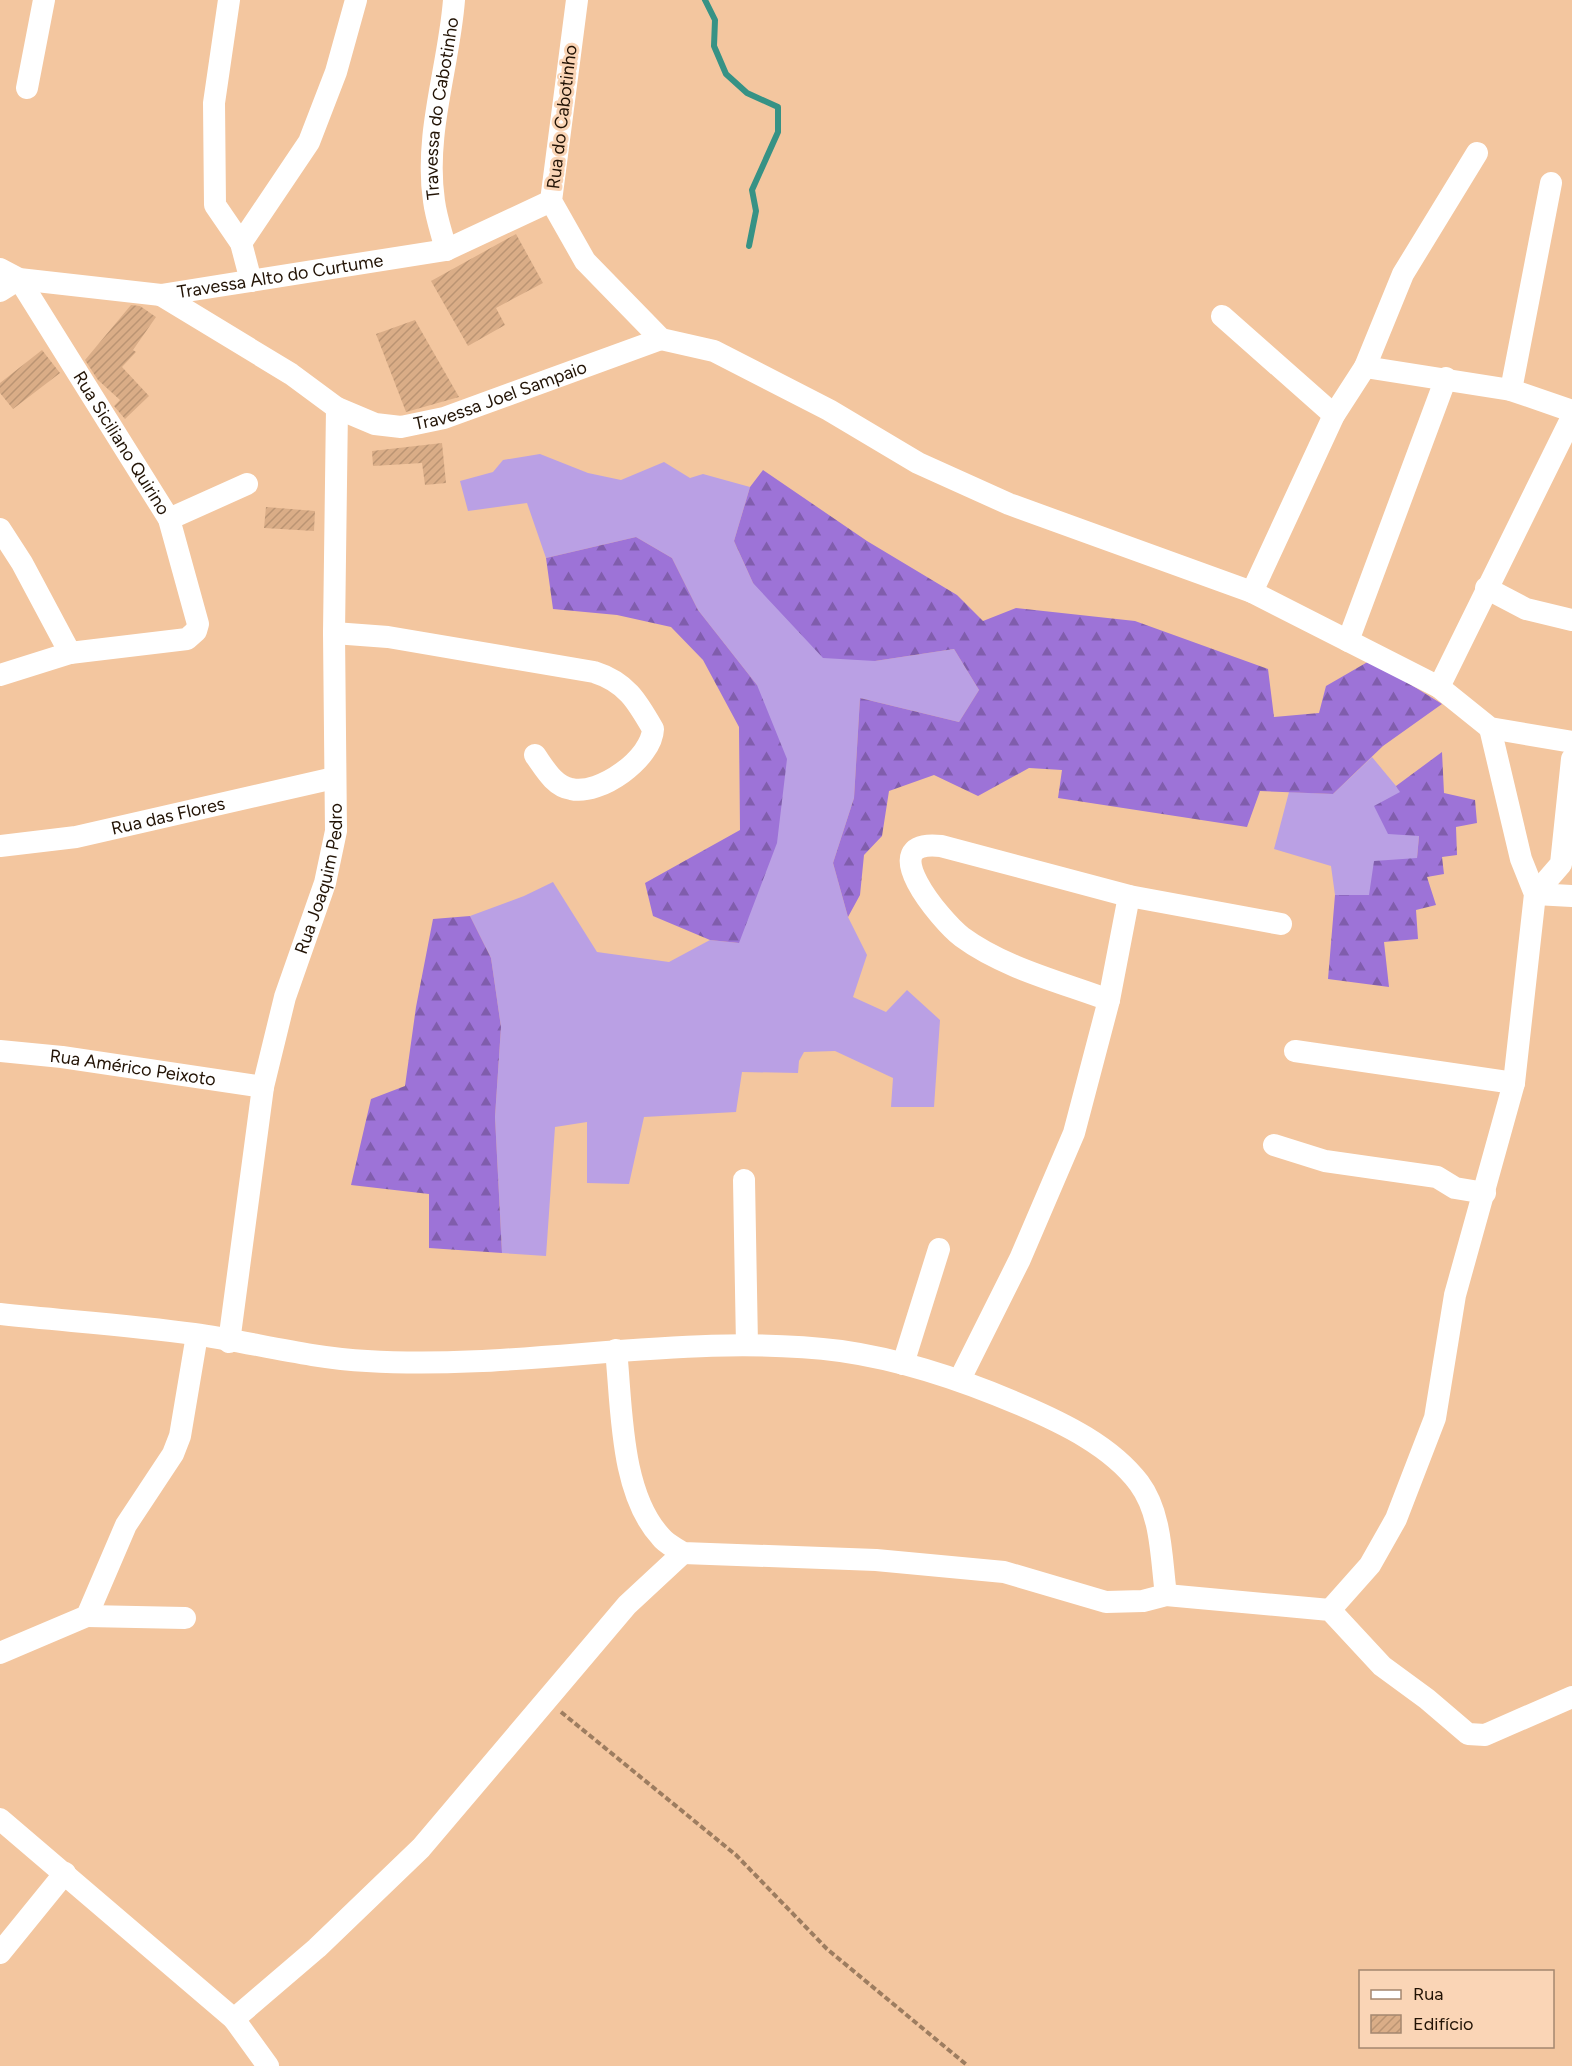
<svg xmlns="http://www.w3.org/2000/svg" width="1572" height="2066" font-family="Figtree,sans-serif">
<defs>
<pattern id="forest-firs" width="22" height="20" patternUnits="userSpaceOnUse" patternTransform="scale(1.5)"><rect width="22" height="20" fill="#9d73d7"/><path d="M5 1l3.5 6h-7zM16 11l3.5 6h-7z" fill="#805dac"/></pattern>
<pattern id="building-hatch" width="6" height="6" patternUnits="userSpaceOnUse" patternTransform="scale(1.5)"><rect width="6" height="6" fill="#daad87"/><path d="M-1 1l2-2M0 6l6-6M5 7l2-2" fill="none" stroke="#bb9473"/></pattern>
</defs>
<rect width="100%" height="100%" fill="#f3c69f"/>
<g fill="#baa0e4">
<path d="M540,454L588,473L621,480L664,462L690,478L703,474L750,487L734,541L753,583L875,661L954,649L979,690L959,722L860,698L854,798L833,863L848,917L867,955L853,997L886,1012L907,990L940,1020L934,1107H891L893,1078L835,1051L804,1052L799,1061L798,1073L742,1072L736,1112L644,1117L629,1184L587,1183V1122L555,1127L546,1256L502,1253L495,1117L501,1027L491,958L470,916L524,896L553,882L597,952L669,962L710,940L739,943L757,685L698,610L672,558L636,537L546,558L527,503L468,511L460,481L493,472L503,460Z"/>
<path d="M1372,757L1401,792L1419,836L1417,858L1369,895H1335L1331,866L1274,849L1289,792L1333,794Z"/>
</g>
<g fill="url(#forest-firs)">
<path d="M763,470L867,541L957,595L983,621L1016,608L1135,621L1268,669L1274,717L1319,713L1326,686L1371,660L1442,704L1383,746L1333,794L1260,791L1247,827L1058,798L1062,770L1029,768L978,796L934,775L889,791L882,836L864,855L860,895L848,917L833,863L854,798L860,698L959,722L979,690L954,649L875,661L823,658L753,583L734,541L750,487Z"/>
<path d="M636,537L672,558L698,610L757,685L787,759L777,843L739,943L710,940L653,916L645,883L740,830L739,727L703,660L671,627L617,615L553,609L546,558Z"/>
<path d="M1442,752L1444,793L1475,800L1477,823L1456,827L1457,855L1442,857L1444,874L1427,877L1436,905L1416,910L1418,939L1384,942L1389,987L1328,979L1335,895H1369L1374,861L1417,858L1419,836L1388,834L1374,806L1400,792L1396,786Z"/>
<path d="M470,916L491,958L501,1027L495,1117L502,1253L429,1248V1194L351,1185L371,1099L405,1086L416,1007L433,919Z"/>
</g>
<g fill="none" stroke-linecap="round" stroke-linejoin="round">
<path stroke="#369285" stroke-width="6" d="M705,0L715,20L714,46L726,74L747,93L778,107V132L752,190L756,211L749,246"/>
</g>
<g fill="url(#building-hatch)">
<path d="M516,234L543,283L496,308L505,325L468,346L431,281Z"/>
<path d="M131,305L140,306L156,317L133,350L136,352L122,367L149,396L125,419L114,406L120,400L98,380L85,360Z"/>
<path d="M415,320L459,397L406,412L376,334Z"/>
<path d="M42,350L60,373L13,409L0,393V383Z"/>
<path d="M442,443L446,483L425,485L422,463L373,466L372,451Z"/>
<path d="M266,507L315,511L314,531L264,528Z"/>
</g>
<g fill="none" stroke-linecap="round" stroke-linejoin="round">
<path stroke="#9d7d60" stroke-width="4" stroke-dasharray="6 3" stroke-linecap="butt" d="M561,1712L736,1855L827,1949L968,2066"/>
<g stroke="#fff" stroke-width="22">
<path d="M229,0L214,103L215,205L241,243L251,281"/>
<path d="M577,0L551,201L585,261L661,339"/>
<path d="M27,88L44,0"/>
<path d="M241,243L309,142L336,72L356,0"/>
<path id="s1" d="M446,250C442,234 436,217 434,201C424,134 449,66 454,0"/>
<path id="s2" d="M0,269L19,279L161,295L446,250L551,201"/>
<path id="s3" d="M0,291L19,279L169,519L198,624L196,631L187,639L70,653L0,675"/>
<path id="s4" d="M161,295L291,374L337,408L375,424L401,427L444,418L661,339"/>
<path d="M1222,316L1334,415"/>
<path d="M661,339L714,351L829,410L918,463L1009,504L1252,592L1439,687L1490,728L1572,742"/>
<path d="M1365,367L1511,390L1572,411"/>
<path d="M1511,390L1551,183"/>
<path d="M169,519L247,484"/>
<path d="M0,529L22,563L70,653"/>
<path d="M1486,588L1526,609L1572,620"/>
<path d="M1252,592L1334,415L1365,367L1403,274L1477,153"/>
<path d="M334,633L388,637L594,672C626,682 637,701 653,729C652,758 600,796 571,789C554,786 545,769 535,755"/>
<path d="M1348,641L1446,378"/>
<path d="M1439,687L1572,417"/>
<path id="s5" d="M0,846L76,837L334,778"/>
<path d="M1535,894L1561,864L1572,759"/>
<path d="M1535,894L1572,896"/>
<path d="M1109,1000C1061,982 1004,968 962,937C941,921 871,838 941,846L1129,896L1281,924"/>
<path id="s6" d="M0,1051L62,1057L263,1087"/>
<path d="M1295,1051L1514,1083"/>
<path d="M1274,1145L1325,1161L1437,1177L1455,1188L1485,1193"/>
<path d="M744,1180L747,1345"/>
<path d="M0,1314C65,1321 130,1325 194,1334C251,1342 309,1358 367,1361C525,1371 683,1331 841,1351C904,1360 963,1380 1021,1405C1063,1423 1111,1446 1139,1483C1162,1514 1161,1558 1166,1595"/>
<path id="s7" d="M229,1342L263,1087L285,997L325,883L336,831L334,633L337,408"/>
<path d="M616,1350C622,1408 620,1493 661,1537C666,1544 676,1548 683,1553L876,1560L1004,1572L1106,1602L1143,1601L1166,1595L1330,1610L1382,1666L1427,1699L1468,1734L1485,1735L1572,1697"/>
<path d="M903,1364L939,1249"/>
<path d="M960,1379L1020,1259L1074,1133L1109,1000L1129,896"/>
<path d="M1330,1610L1370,1565L1396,1519L1435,1418L1455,1295L1514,1083L1535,894L1521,859L1490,728"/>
<path d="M87,1616L185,1618"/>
<path d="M0,1653L87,1616L126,1525L173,1454L180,1436L197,1335"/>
<path d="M0,1819L234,2019L268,2066"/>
<path d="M0,1953L65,1873"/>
<path d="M234,2019L317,1948L421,1848L627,1605L683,1553"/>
</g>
</g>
<g text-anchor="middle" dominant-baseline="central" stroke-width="6" stroke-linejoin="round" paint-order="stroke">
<g font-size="18" fill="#221305" stroke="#fad5b6">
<text stroke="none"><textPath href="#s1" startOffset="144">Travessa do Cabotinho</textPath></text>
<text transform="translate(562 117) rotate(-83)">Rua do Cabotinho</text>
<text stroke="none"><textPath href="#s2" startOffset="285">Travessa Alto do Curtume</textPath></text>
<text stroke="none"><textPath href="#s4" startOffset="381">Travessa Joel Sampaio</textPath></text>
<text stroke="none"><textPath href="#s3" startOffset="216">Rua Siciliano Quirino</textPath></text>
<text stroke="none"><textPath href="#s5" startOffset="171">Rua das Flores</textPath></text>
<text stroke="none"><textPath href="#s7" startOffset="474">Rua Joaquim Pedro</textPath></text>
<text stroke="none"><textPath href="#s6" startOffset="134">Rua Américo Peixoto</textPath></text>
</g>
</g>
<rect x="1359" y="1970" width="195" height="78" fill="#fad5b6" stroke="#a4876f" stroke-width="1.5"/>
<rect x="1371" y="1990" width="30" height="9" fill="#ffffff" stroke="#a4876f" stroke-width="1.5"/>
<text x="1413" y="2000" font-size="18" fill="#221305">Rua</text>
<rect x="1371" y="2015" width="30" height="18" fill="url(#building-hatch)" stroke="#a4876f" stroke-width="1.5"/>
<text x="1413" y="2030" font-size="18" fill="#221305">Edifício</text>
</svg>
